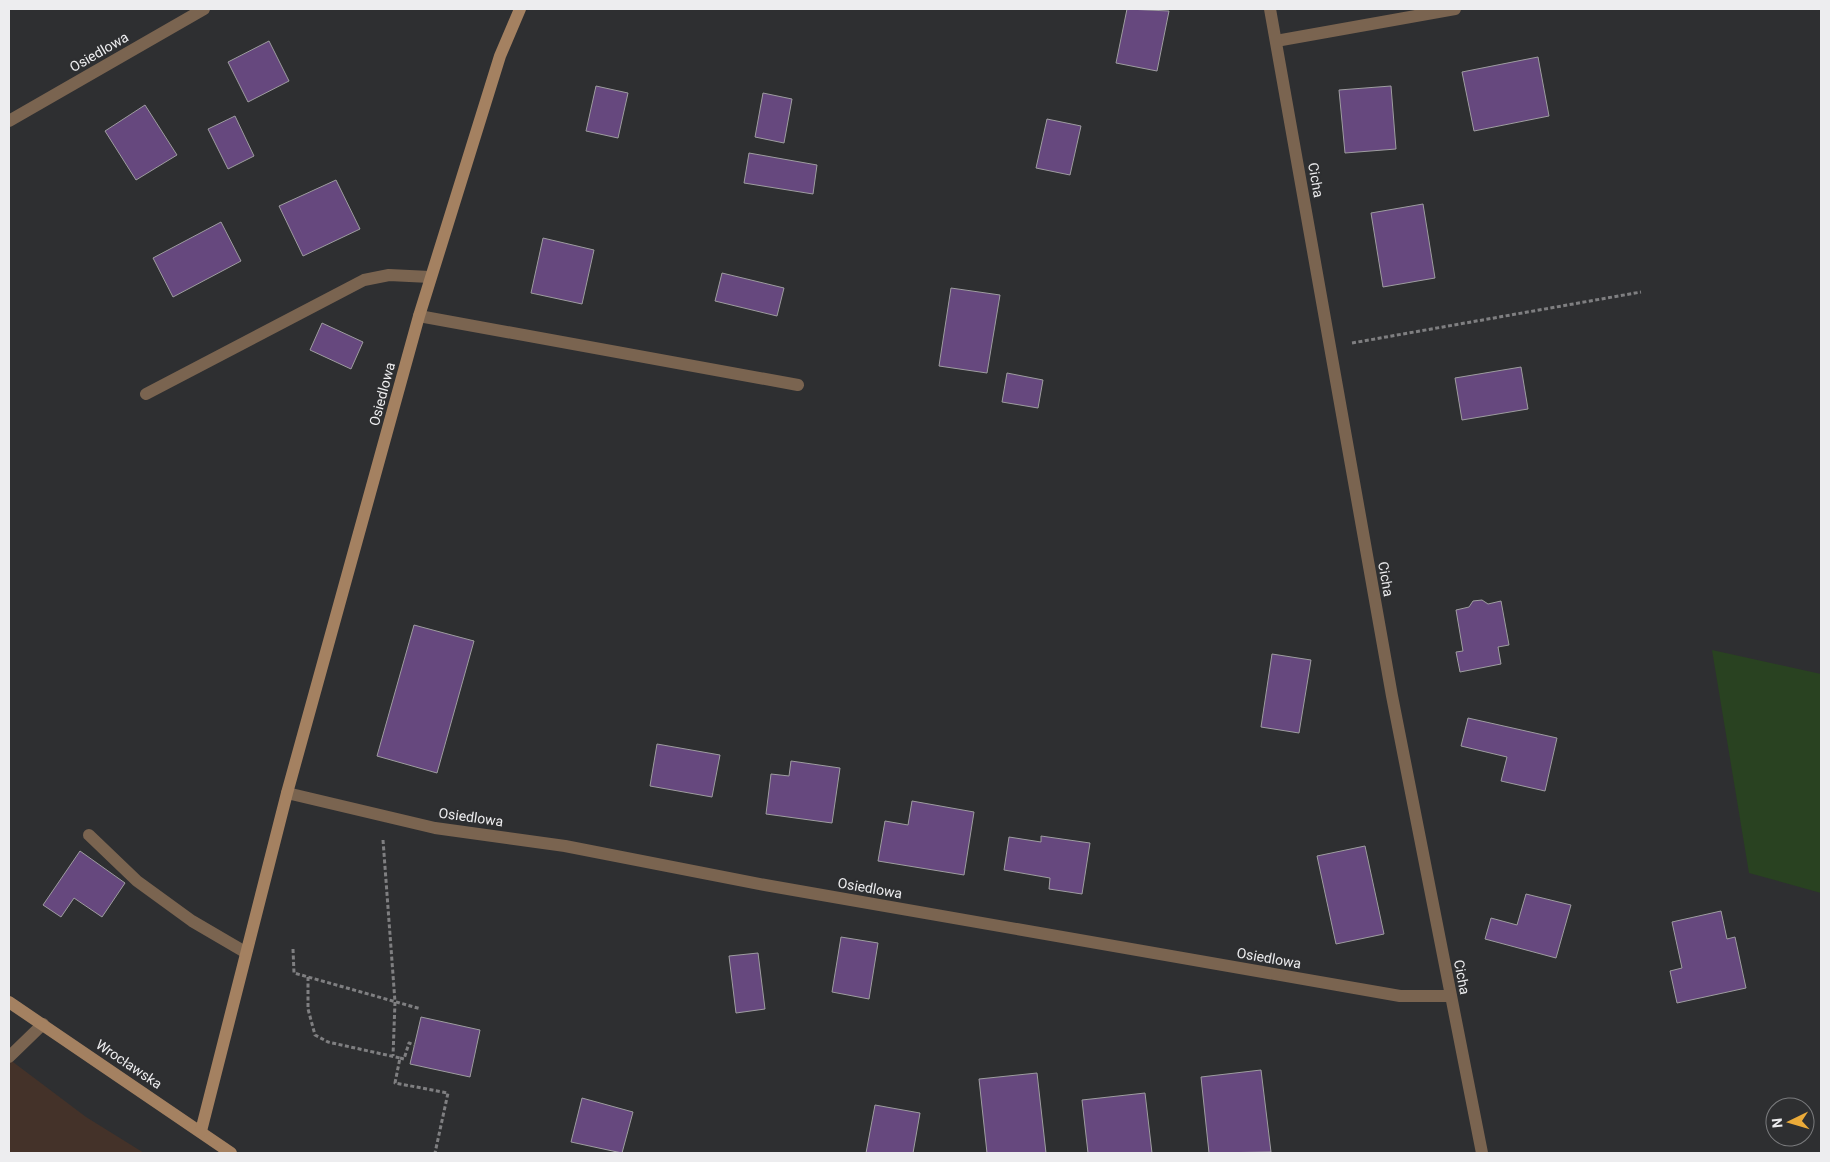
<svg xmlns="http://www.w3.org/2000/svg" width="1830" height="1162" font-family="Roboto,sans-serif">
<rect width="100%" height="100%" fill="#2e2f31"/>
<path fill="#443229" d="M9,1059L86,1117L144,1153H9Z"/>
<path fill="#294221" d="M1712,650L1821,674V893L1749,873Z"/>
<g fill="#66487e" stroke="#9e9da0">
<path d="M1127,9L1169,11L1157,71L1116,63Z"/>
<path d="M269,41L289,81L248,102L228,62Z"/>
<path d="M1538,57L1549,116L1474,131L1462,72Z"/>
<path d="M596,86L628,93L618,138L586,131Z"/>
<path d="M1391,86L1396,149L1345,153L1339,90Z"/>
<path d="M763,93L792,99L784,143L755,137Z"/>
<path d="M145,105L177,155L136,180L105,131Z"/>
<path d="M235,116L254,156L228,169L208,129Z"/>
<path d="M1047,119L1081,126L1070,175L1036,168Z"/>
<path d="M749,153L817,165L813,194L744,183Z"/>
<path d="M336,180L360,229L303,256L279,206Z"/>
<path d="M1423,204L1435,278L1383,287L1371,213Z"/>
<path d="M221,222L241,261L173,297L153,258Z"/>
<path d="M543,238L594,250L582,304L531,293Z"/>
<path d="M722,273L784,288L777,316L715,301Z"/>
<path d="M951,288L1000,295L987,373L939,366Z"/>
<path d="M322,323L363,342L351,369L310,350Z"/>
<path d="M1521,367L1528,409L1462,420L1455,378Z"/>
<path d="M1007,373L1043,380L1038,408L1002,402Z"/>
<path d="M1482,600L1488,604L1501,601L1509,645L1498,647L1501,664L1460,672L1456,652L1463,651L1456,610L1469,607L1473,601Z"/>
<path d="M414,625L474,641L437,773L377,756Z"/>
<path d="M1272,654L1311,660L1299,733L1261,727Z"/>
<path d="M1468,718L1557,738L1545,791L1501,781L1507,757L1461,746Z"/>
<path d="M657,744L720,755L712,797L650,786Z"/>
<path d="M791,761L840,768L832,823L766,814L771,774L789,776Z"/>
<path d="M912,801L974,812L964,875L878,861L885,821L908,825Z"/>
<path d="M1041,836L1090,843L1082,894L1049,889L1050,878L1004,870L1009,837L1041,842Z"/>
<path d="M1365,846L1384,934L1336,944L1317,856Z"/>
<path d="M80,851L125,883L102,917L74,898L61,917L43,905Z"/>
<path d="M1526,894L1571,905L1556,958L1485,939L1491,918L1517,925Z"/>
<path d="M1721,911L1727,939L1735,937L1746,988L1677,1003L1670,971L1682,968L1672,922Z"/>
<path d="M841,937L878,943L869,999L832,992Z"/>
<path d="M758,953L765,1009L736,1013L729,956Z"/>
<path d="M421,1017L480,1030L470,1077L410,1064Z"/>
<path d="M1261,1070L1271,1152L1209,1153L1201,1077Z"/>
<path d="M1037,1073L1046,1153H987L979,1079Z"/>
<path d="M1145,1093L1152,1153H1088L1082,1100Z"/>
<path d="M582,1098L633,1112L622,1153L571,1142Z"/>
<path d="M875,1105L920,1113L913,1153H866Z"/>
</g>
<g fill="none" stroke-linecap="round" stroke-linejoin="round">
<g stroke="#7f7f81" stroke-width="3" stroke-dasharray="4 2.5" stroke-linecap="butt">
<path d="M1352,343L1641,292"/>
<path d="M383,840L395,1002L393,1056"/>
<path d="M293,949L294,973L421,1009"/>
<path d="M308,977V1009L315,1035L328,1042L400,1058L395,1083L448,1093L435,1153"/>
<path d="M400,1058L404,1059L409,1043L415,1045"/>
</g>
<g stroke="#7a6450" stroke-width="12">
<path d="M1276,41L1455,9"/>
<path d="M146,394L364,280L389,275L430,277"/>
<path d="M89,835L137,881L192,921L245,952"/>
<path d="M9,1057L43,1024"/>
</g>
<g stroke="#7a6450" stroke-width="12">
<path d="M1270,9L1392,696L1482,1153"/>
<path d="M9,121L204,9"/>
<path d="M419,316L798,385"/>
<path d="M287,793L435,828L565,846L765,885L1400,996H1450"/>
</g>
<g stroke="#a48161" stroke-width="12">
<path d="M9,1002L231,1153"/>
<path d="M201,1131L287,793L419,316L500,56L520,9"/>
</g>
</g>
<g text-anchor="middle" dominant-baseline="central" stroke-width="4" stroke-linejoin="round" paint-order="stroke">
<g font-size="14" fill="#ededef" stroke="#2e2f31">
<text transform="translate(99 52) rotate(-30)">Osiedlowa</text>
<text transform="translate(1316 180) rotate(80)">Cicha</text>
<text transform="translate(382 394) rotate(-75)">Osiedlowa</text>
<text transform="translate(1386 579) rotate(80)">Cicha</text>
<text transform="translate(471 817) rotate(8)">Osiedlowa</text>
<text transform="translate(870 888) rotate(10)">Osiedlowa</text>
<text transform="translate(1269 958) rotate(10)">Osiedlowa</text>
<text transform="translate(1462 977) rotate(79)">Cicha</text>
<text transform="translate(129 1064) rotate(34)">Wrocławska</text>
</g>
</g>
<rect width="1830" height="1162" fill="none" stroke="#ededef" stroke-width="20"/>
<g transform="translate(1790 1122) rotate(265)"><circle r="24" fill="#2e2f31" stroke="#7a7b7d"/>
<path d="M0-4L9 19L0 12L-9 19Z" fill="#eaaa39"/>
<text y="-8" font-size="14" font-weight="bold" text-anchor="middle" fill="#ededef">N</text>
</g>
</svg>
